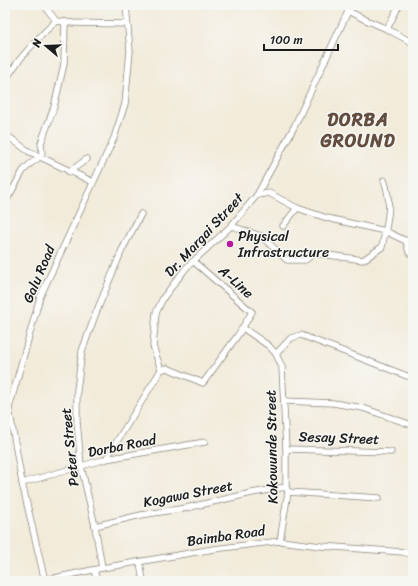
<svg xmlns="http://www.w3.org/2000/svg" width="418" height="586" font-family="Sriracha,sans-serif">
<rect width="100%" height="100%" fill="#f6f6f2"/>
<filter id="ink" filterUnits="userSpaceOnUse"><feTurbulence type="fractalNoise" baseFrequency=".025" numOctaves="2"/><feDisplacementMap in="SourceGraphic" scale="8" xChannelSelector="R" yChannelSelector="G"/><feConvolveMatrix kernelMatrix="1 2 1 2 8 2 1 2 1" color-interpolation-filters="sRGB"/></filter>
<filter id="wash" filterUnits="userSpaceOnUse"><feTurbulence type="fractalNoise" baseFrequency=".012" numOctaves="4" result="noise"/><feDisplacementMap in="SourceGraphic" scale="16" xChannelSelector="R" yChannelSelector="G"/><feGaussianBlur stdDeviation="0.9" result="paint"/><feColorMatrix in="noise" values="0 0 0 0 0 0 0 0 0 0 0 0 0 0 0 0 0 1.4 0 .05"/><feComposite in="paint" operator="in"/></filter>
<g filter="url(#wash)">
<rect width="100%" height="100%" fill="#f2ebda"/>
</g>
<g filter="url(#ink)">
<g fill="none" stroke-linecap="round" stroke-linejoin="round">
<defs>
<g id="minor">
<path d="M44,5L56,21L73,23L127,24"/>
<path d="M348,11L366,20L387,29L399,5"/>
<path d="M387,29L413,43"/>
<path d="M5,82C16,60 38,38 56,21"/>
<path d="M5,134L28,151L93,182"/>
<path d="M69,172L87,159"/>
<path d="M257,195L269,193L297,208"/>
<path d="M5,203L23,171L30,164L40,157L42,153L41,143L54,107L64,64L65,22"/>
<path d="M231,226L261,236L287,260H305L315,253L363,260L382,247C387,223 393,204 384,180"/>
<path d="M283,226L297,208L327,218L385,231L406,241L413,237"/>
<path d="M406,241L409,252L413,256"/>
<path d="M243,328L269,346L276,354L282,367L286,449V487L288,492L280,541"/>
<path d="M276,354L291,338L301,335L407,376"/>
<path d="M161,370L167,368L203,383L238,335L252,312L193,261"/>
<path d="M284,401L333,403L363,408L409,424"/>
<path d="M286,449L391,452"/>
<path d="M106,459L161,370L153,346L156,313L163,298L186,268L231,226L257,195L294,127L351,5"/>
<path d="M22,483L106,459L205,442"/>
<path d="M288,492L379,498"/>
<path d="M95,526L141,515L186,508L252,493L286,487"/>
<path d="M140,562L143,581"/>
<path d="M102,568L95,526L81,466L77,421V390L82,351L96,313L122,250L141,214"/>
<path d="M94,570L97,581"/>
<path d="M5,579L7,581"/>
<path d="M45,580L102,568L214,549L280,541L321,546L403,552L413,555"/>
<path d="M45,581L22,483L9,408L40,297L114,138L125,104L130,51L126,5"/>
</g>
</defs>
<use href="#minor" stroke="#87847b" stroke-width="7"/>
<use href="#minor" stroke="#fff" stroke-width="5.5"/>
</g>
</g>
<circle fill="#b5179e" stroke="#f6f6f2" stroke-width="1.5" cx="230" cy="244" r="4"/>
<g text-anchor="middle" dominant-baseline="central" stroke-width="3" stroke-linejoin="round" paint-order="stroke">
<g font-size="14" fill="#1c1c1c" stroke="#f6f6f2">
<text transform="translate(204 235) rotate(-47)">Dr. Margai Street</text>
<text transform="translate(39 274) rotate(-67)">Galu Road</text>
<text transform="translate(236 282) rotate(42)">A-Line</text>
<text transform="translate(339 438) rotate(2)">Sesay Street</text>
<text transform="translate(122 446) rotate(-11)">Dorba Road</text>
<text transform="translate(70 447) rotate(-96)">Peter Street</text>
<text transform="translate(272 447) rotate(-91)">Kokowunde Street</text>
<text transform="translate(188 494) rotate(-11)">Kogawa Street</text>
<text transform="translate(226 536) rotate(-8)">Baimba Road</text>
</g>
<g font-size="14" fill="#1c1c1c" stroke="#f6f6f2" text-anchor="start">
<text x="238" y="236">Physical<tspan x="238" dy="16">Infrastructure</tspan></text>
</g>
<g font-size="18" font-weight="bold" letter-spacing="1" fill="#624d3e" stroke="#f6f6f2">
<text x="358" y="120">DORBA<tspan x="358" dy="21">GROUND</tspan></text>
</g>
</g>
<rect width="418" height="586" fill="none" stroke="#f6f6f2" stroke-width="20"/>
<g transform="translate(46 46) rotate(289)" stroke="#f6f6f2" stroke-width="3" paint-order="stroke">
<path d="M0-3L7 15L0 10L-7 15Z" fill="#1c1c1c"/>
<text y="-6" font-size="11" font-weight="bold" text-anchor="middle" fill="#1c1c1c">N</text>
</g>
<path d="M264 44v6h74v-6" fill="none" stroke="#1c1c1c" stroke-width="2"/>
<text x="270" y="44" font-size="12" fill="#1c1c1c" stroke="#f6f6f2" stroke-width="3" paint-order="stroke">100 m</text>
</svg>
